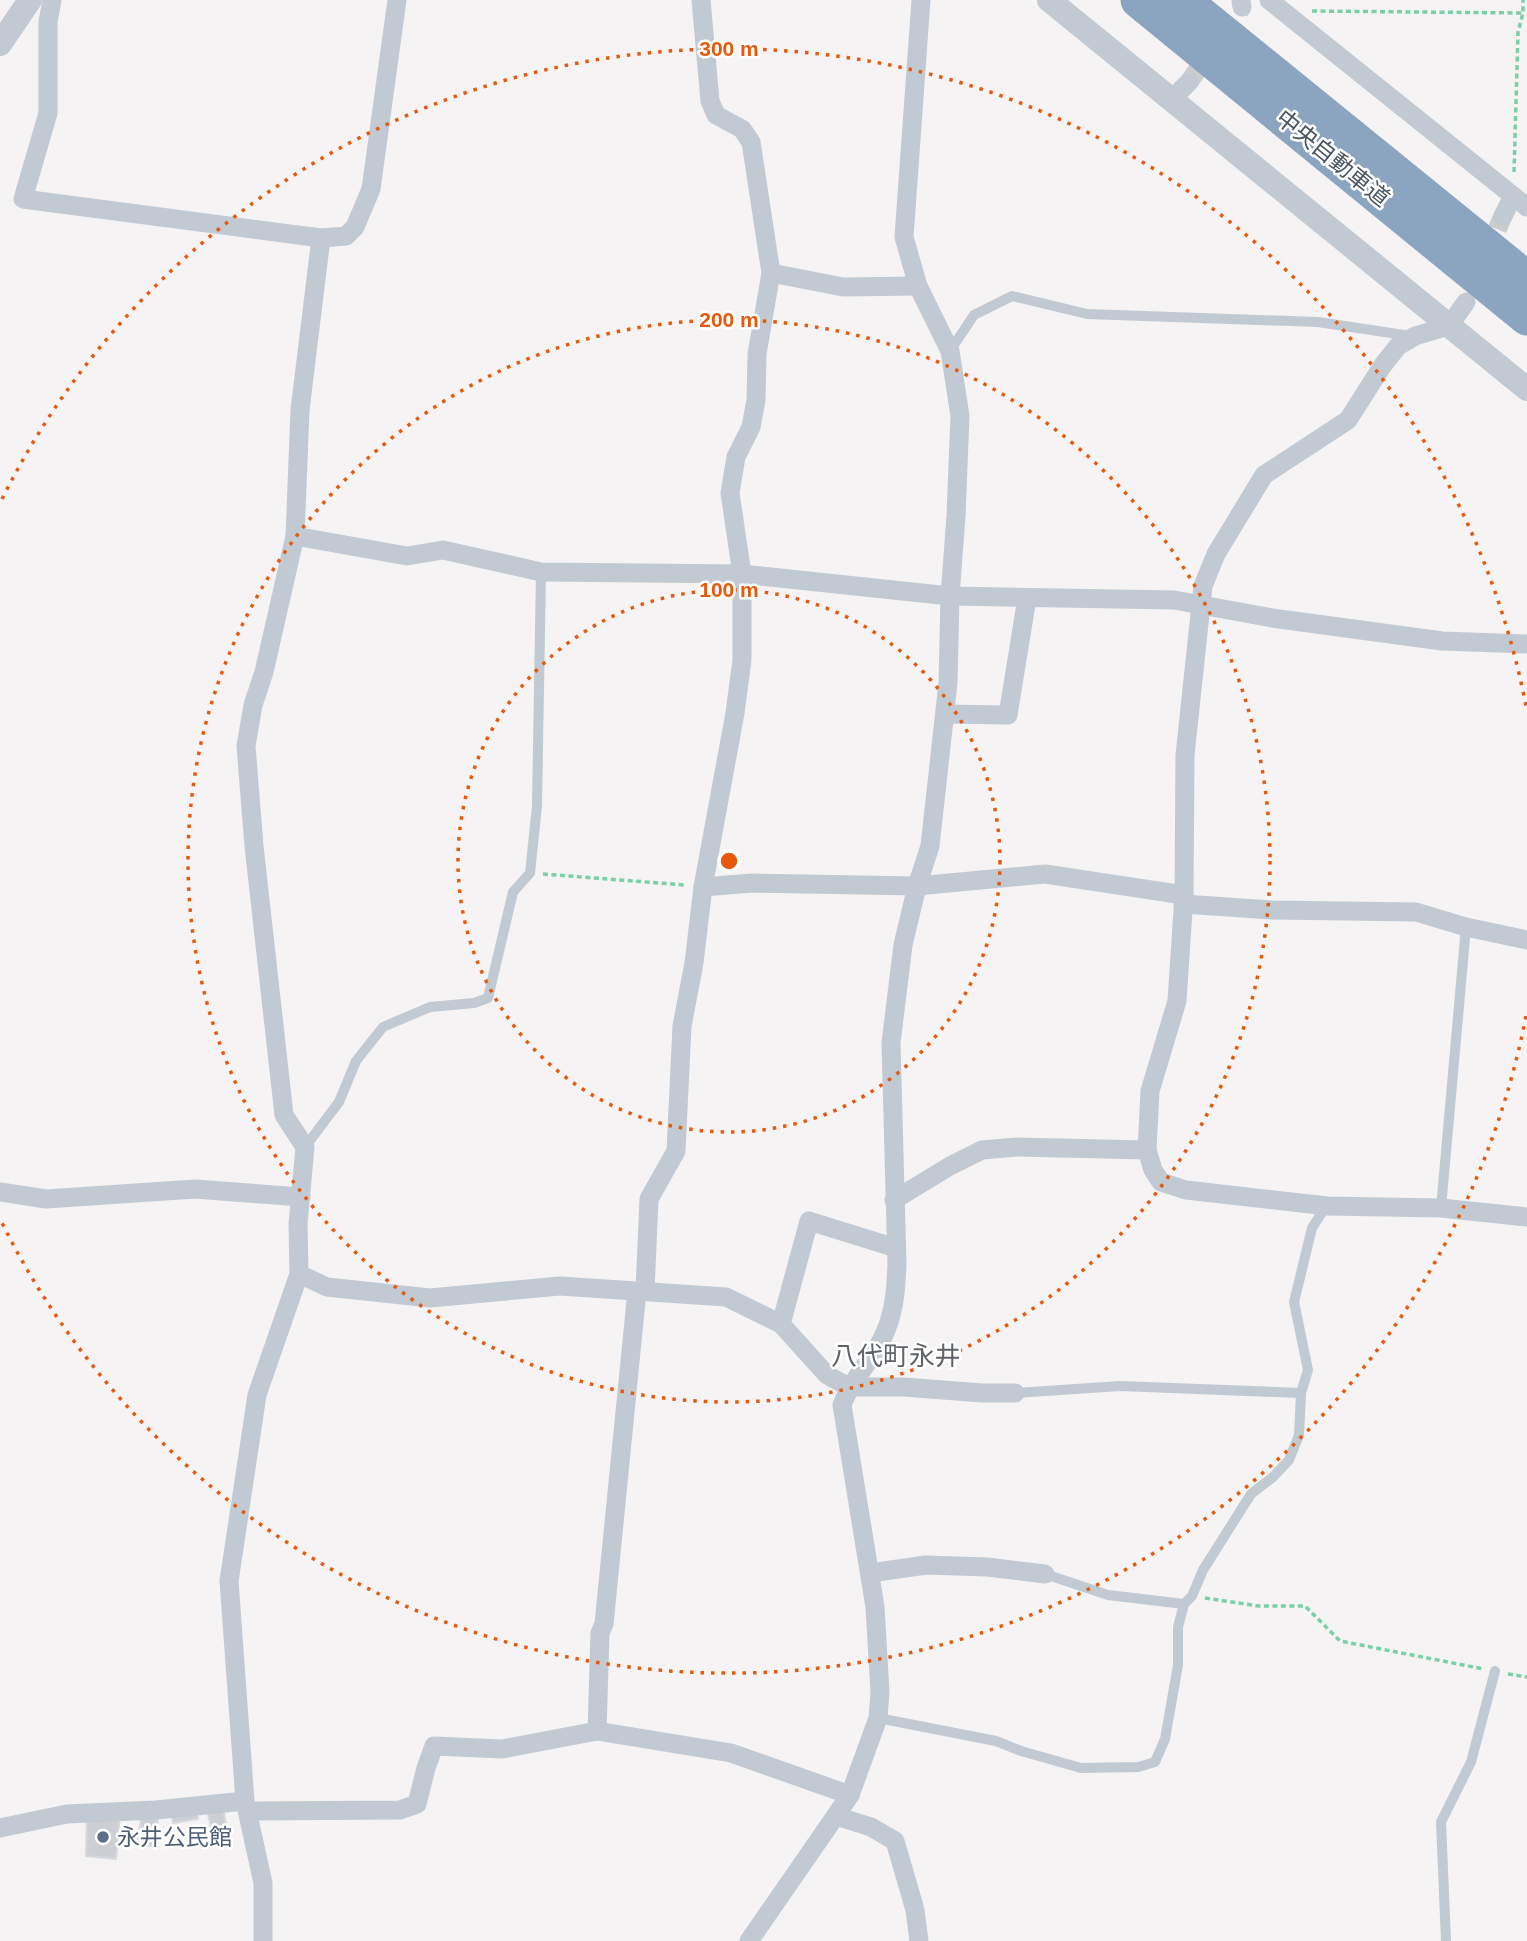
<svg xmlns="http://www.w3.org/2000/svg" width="1527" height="1941" font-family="Helvetica,'Noto Sans JP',sans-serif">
<rect width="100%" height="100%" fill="#f5f3f3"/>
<g fill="#cdcfd5" stroke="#d7d9de" stroke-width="2">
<path d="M222,1803L227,1829L212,1832L206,1805Z"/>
<path d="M196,1806L198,1819L173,1823L171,1808Z"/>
<path d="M142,1813L158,1820L155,1846L137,1845Z"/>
<path d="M120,1815L116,1859L86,1856L87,1818Z"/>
</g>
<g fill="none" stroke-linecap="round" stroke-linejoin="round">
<g stroke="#caccce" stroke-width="19" stroke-dasharray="19 10" stroke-linecap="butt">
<path d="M1189,82L1242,7"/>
<path d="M1486,256L1503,216"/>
</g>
<g stroke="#7ad0a6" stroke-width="3.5" stroke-dasharray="5 3.5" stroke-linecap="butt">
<path d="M1312,11L1523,13"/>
<path d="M1514,172L1518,32L1523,13V0"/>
<path d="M543,874L685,885"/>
<path d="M1205,1598L1258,1606H1305L1340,1641L1484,1669"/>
<path d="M1508,1674L1527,1677"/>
</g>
<g stroke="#c1cad2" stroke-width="10">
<path d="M950,351L974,315L1012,296L1087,314L1318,322L1411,336"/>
<path d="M305,1147L339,1102L356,1061L383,1027L430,1007L474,1003L488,998L513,892L530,873L537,806L541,572"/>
<path d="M1441,1208L1466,927"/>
<path d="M1015,1393L1120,1386L1301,1393"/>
<path d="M1045,1574L1108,1595L1184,1604"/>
<path d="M878,1718L996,1741L1021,1751L1081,1768L1138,1767L1155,1762L1165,1739L1178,1665V1627L1184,1604L1192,1596L1203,1570L1251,1494L1273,1477L1289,1460L1299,1435L1301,1393L1308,1370L1294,1302L1312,1228L1326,1206"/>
<path d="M1446,1941L1441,1822L1471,1762L1495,1671"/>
</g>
<g stroke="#c1cad2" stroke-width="19">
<path d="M52,0L48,22V113L23,199L321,238L346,236L355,227L371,189L397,0"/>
<path d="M701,0L710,101L716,115L742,129L751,142L771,273"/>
<path d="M1241,0L1242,7"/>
<path d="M1269,0L1527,207"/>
<path d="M1171,100L1189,82"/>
<path d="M1503,216L1513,196"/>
<path d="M1466,302L1449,326L1415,336L1398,346L1383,365L1348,420L1264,475L1216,554L1203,586L1185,755L1184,895L1177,1001L1150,1091L1147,1150L1153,1170L1161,1182L1186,1190L1327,1206L1441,1208L1527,1217"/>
<path d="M295,536L407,556L443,550L541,572L742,574L950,596L1174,600L1272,618L1442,641L1527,644"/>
<path d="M945,714L1008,715L1027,598"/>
<path d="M703,887L752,883L917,886L1045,874L1184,895"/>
<path d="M1183,904L1272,910L1416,912L1466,927L1527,940"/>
<path d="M0,1192L46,1199L195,1189L301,1197"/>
<path d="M894,1200L950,1166L982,1150L1017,1147L1147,1150"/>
<path d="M299,1274L327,1287L430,1298L560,1286L726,1297L781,1324L827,1375L849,1387H904L982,1393H1015"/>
<path d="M645,1291L649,1199L676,1151L682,1026L694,963L703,887L735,713L742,660V574L730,493L736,457L751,427L756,400L757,354L771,273L843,287L918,286"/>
<path d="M781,1324L809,1221L896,1248"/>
<path d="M870,1573L926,1565L987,1567L1045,1574"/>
<path d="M597,1731L600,1633L604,1624L637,1291"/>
<path d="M248,1811L400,1810L417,1804L426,1768L434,1746L502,1749L597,1731L731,1753L850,1795"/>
<path d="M836,1816L871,1827L895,1841L915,1910L919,1941"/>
<path d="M0,1828L67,1814L156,1810L245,1801"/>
<path d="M263,1941V1883L245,1801L229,1581L257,1395L299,1274L298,1224L305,1147L284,1115L254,846L246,746L253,705L264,672L295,536L300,410L321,238"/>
<path d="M749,1941L850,1795L878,1718L880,1692L875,1607L842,1405C851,1380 870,1363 882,1339C894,1316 896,1290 897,1264L891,1043L903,945L917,886L930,846L948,683L950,596L956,516L960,416L950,351L918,286L904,237L921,0"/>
</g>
<g stroke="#c1cad2" stroke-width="24">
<path d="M1049,0L1527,389"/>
<path d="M0,44L30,0"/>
</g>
<g stroke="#8ba5c1" stroke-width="37">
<path d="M1139,0L1527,317"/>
<path d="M1182,0L1527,280"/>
</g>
</g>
<g fill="none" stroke="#e8590c" stroke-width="3.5" stroke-dasharray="3.5 7">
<circle cx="729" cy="861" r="271"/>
<circle cx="729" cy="861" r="541"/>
<path d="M1526 1016A812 812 0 0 1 2 1223M2 499A812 812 0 0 1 1526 706"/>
</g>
<circle fill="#5c6f8a" stroke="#fff" stroke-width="2.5" cx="103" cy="1837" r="7"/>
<g text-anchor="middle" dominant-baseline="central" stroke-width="5" stroke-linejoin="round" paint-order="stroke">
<g font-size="23" fill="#4a5661" stroke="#fff">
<text transform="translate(1333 158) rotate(39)">中央自動車道</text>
</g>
<g font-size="23" fill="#4e5e75" stroke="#fff" text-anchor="start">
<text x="117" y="1837">永井公民館</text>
</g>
<g font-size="26" fill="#5f6368" stroke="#fff">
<text x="896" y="1356">八代町永井</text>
</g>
</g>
<circle cx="729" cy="861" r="10" fill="#e8590c" stroke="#fff" stroke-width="3.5"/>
<g font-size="21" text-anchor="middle" font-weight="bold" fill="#e8590c" stroke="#fff" stroke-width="5" stroke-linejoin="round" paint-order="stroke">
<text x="729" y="56">300 m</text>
<text x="729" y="327">200 m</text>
<text x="729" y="597">100 m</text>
</g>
</svg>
